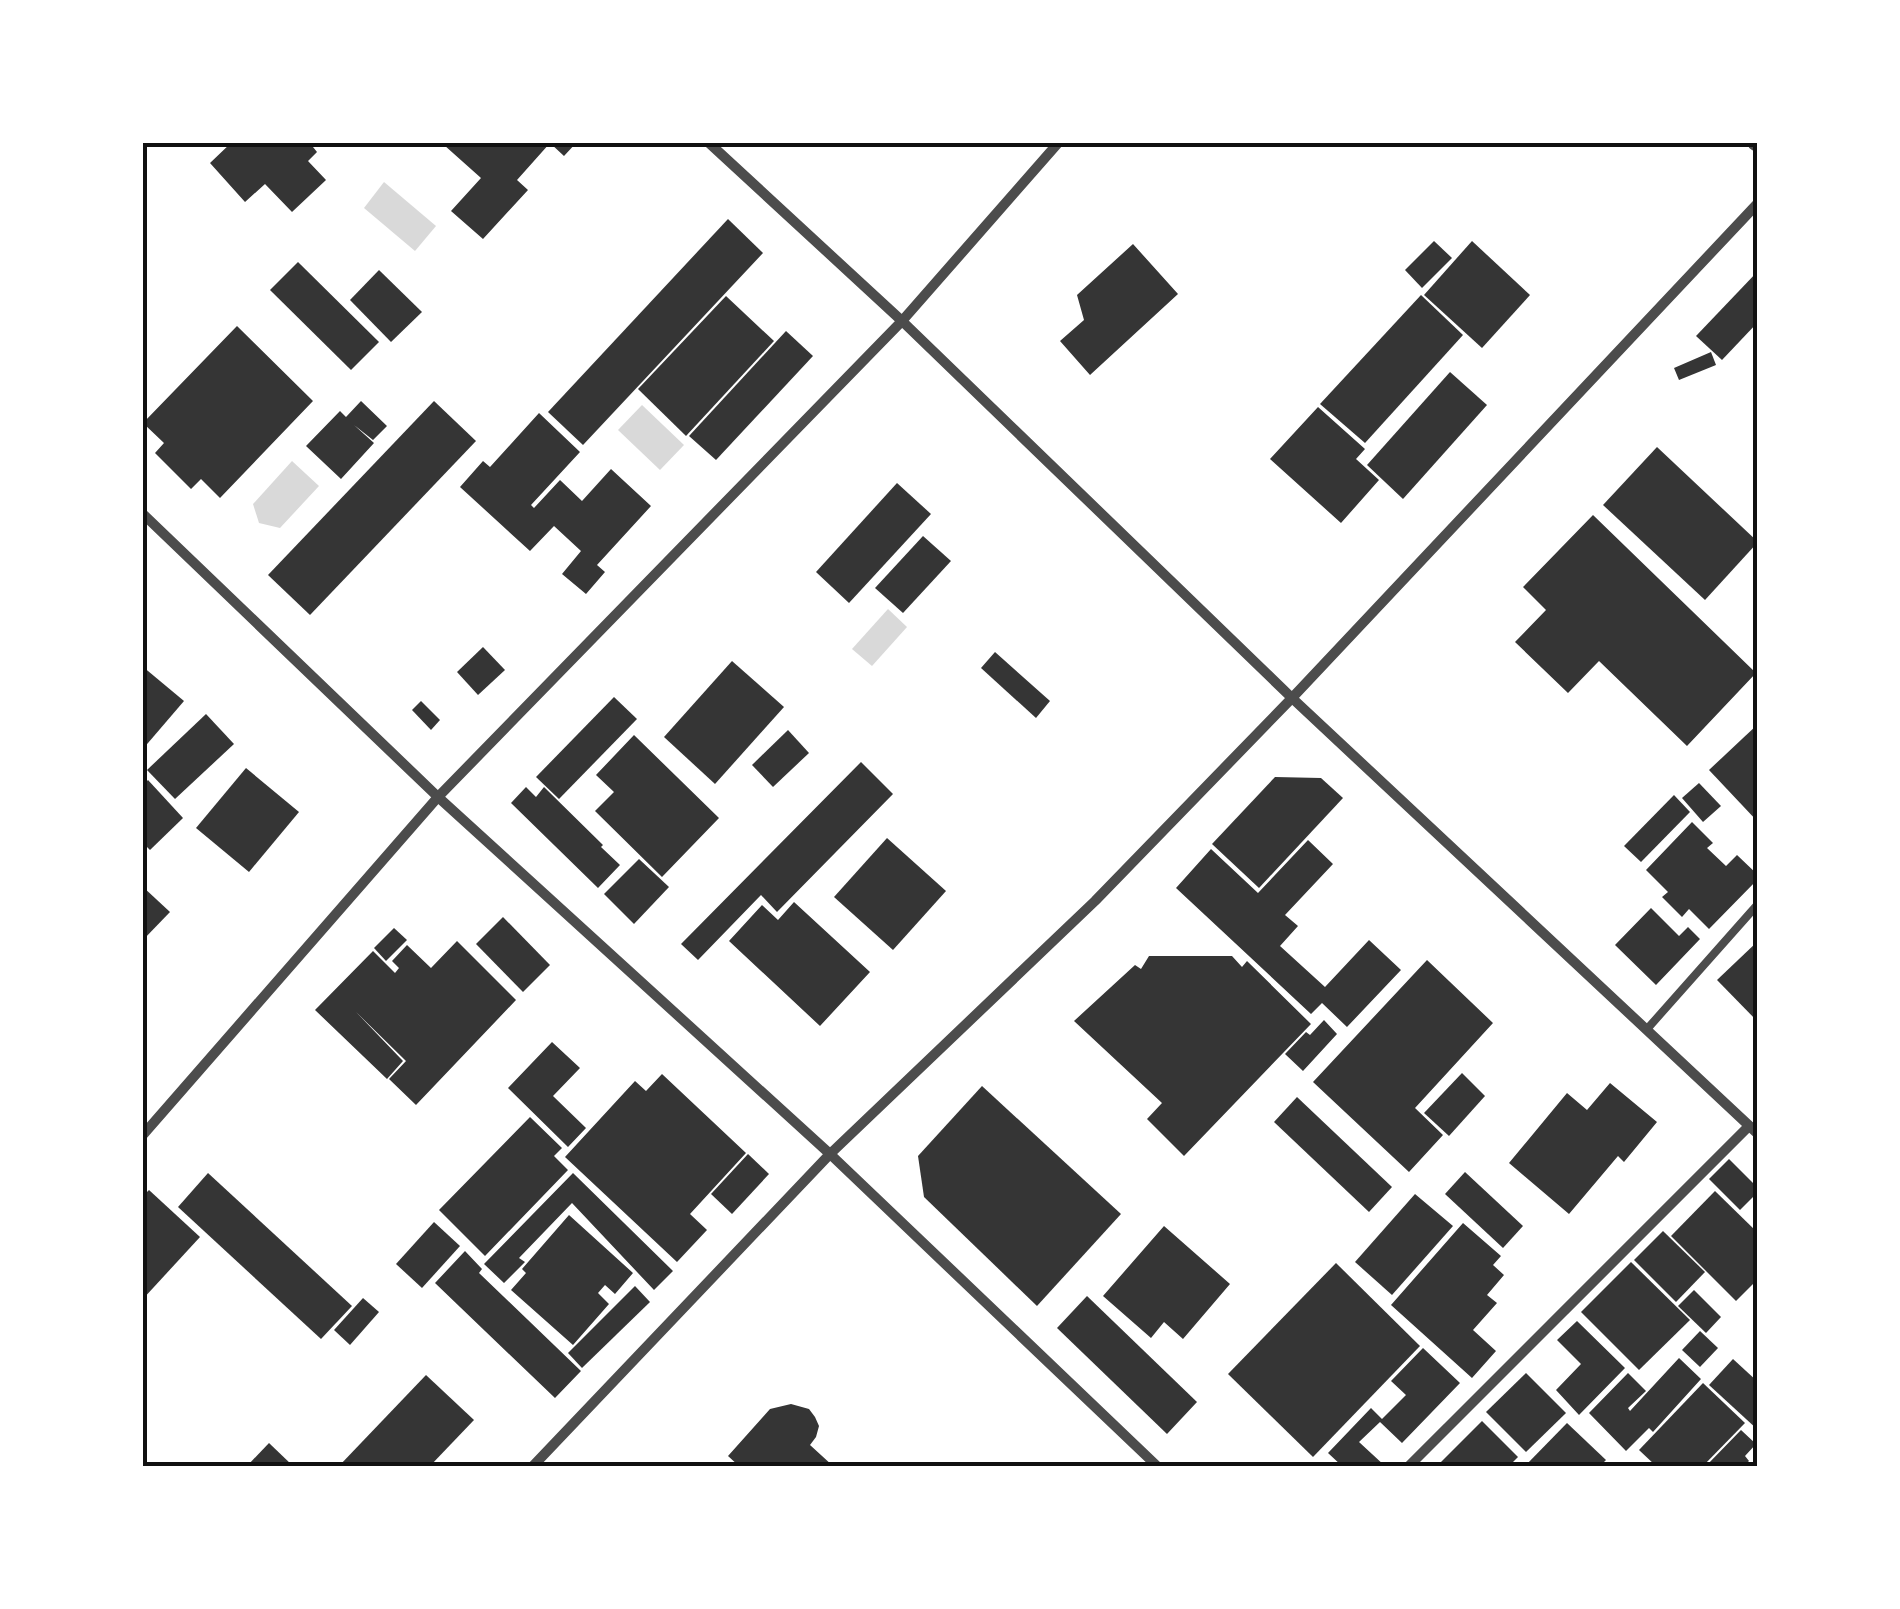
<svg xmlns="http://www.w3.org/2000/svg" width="1900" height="1609" font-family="'Noto Sans',sans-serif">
<rect width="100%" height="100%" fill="#fff"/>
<g fill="#d9d9d9">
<path d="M384,182L436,226L415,251L364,208Z"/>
<path d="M642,405L684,445L660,470L618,430Z"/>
<path d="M292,461L319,486L280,528L259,523L253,504Z"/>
<path d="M888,609L907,627L872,666L852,649Z"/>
</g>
<g fill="#353535">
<path d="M232,142H309L317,152L308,161L326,180L292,212L265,184L245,202L210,163Z"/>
<path d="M446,142H577L564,156L550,143L517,180L528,190L483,239L451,211L481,178L444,145Z"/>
<path d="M728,219L763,253L583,445L548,412Z"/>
<path d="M1434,241L1452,258L1422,288L1405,270Z"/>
<path d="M1472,241L1530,295L1482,348L1424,295Z"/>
<path d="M1133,244L1178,294L1090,375L1060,341L1084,320L1077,295Z"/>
<path d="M298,262L379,342L351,370L270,290Z"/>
<path d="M379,270L422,312L391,342L350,300Z"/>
<path d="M1758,271V322L1722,360L1696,336Z"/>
<path d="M1421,295L1463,335L1365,443L1320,404Z"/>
<path d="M726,296L774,341L686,436L638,389Z"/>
<path d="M237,326L313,401L220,498L201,479L191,489L155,453L164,443L143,423Z"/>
<path d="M786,331L813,356L716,460L689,436Z"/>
<path d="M1711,352L1716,365L1679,380L1674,368Z"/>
<path d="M1450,372L1487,405L1403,499L1367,465Z"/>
<path d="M361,401L387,426L373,440L354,425L374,443L341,479L306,446L340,411L346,417Z"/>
<path d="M434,401L476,441L310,615L268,575Z"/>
<path d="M1318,407L1365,449L1356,459L1379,480L1341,523L1270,459Z"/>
<path d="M539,413L580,452L531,505L534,508L560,480L582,501L611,469L651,506L597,565L605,572L586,594L562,574L581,551L554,526L530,551L460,487L483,461L490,467Z"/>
<path d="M1657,447L1758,542L1705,600L1603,505Z"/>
<path d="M897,483L931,514L849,603L816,572Z"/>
<path d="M1593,515L1756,673L1687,746L1599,661L1568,693L1515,642L1546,610L1523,587Z"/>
<path d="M923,536L951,561L903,613L875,588Z"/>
<path d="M483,647L505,670L478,695L457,672Z"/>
<path d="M995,652L1050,701L1036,718L981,668Z"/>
<path d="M732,661L784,707L715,784L664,737Z"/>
<path d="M142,666L184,701L142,750Z"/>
<path d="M614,697L637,719L559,799L536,777Z"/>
<path d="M421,701L440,720L431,730L412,710Z"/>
<path d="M206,714L234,744L175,799L147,770Z"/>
<path d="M1758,724V822L1709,770Z"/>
<path d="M788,730L809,753L773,787L752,765Z"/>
<path d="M634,735L719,818L662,877L595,811L614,792L596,775Z"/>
<path d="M861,762L893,794L777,912L761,895L698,960L681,944Z"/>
<path d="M246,768L299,812L249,872L196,828Z"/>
<path d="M1275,777L1321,778L1343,798L1259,888L1212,844Z"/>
<path d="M148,780L183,818L150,850L142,842V786Z"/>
<path d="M1699,783L1721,806L1703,822L1682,798Z"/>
<path d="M526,787L536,797L544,787L603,845L601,847L620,865L598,888L511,803Z"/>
<path d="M1674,795L1690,812L1641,862L1624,846Z"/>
<path d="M1692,822L1713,843L1707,848L1726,866L1737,855L1758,875V879L1709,929L1689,909L1682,917L1662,897L1668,892L1646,870Z"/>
<path d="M887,838L946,891L893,950L834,897Z"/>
<path d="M1308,840L1333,864L1285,915L1298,926L1280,946L1325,987L1369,940L1401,970L1347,1027L1322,1003L1311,1014L1176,888L1211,849L1258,893Z"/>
<path d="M639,859L669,887L634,924L604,894Z"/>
<path d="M142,886L170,912L142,941Z"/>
<path d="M794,902L870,972L820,1026L729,941L762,905L778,920Z"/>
<path d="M1651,908L1679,936L1688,927L1700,939L1656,985L1615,945Z"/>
<path d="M503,917L550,965L523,992L476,944Z"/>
<path d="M394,928L407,940L386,961L374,948Z"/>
<path d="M457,941L516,1000L416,1105L389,1079L406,1061L356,1012L403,1061L387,1079L315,1010L373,951L395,973L399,968L392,961L407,945L431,968Z"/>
<path d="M1758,941V1022L1717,980Z"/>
<path d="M1149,956H1232L1242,967L1247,961L1311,1024L1184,1156L1147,1119L1162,1103L1074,1021L1135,965L1141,969Z"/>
<path d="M1427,960L1493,1023L1415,1108L1443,1135L1409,1172L1313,1082Z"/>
<path d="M1324,1020L1337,1034L1303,1071L1285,1054L1306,1032L1310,1035Z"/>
<path d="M552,1042L580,1068L553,1096L586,1128L568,1147L508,1088Z"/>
<path d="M1462,1073L1485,1096L1449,1136L1424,1113Z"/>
<path d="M662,1074L746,1153L690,1214L707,1230L677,1262L565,1157L635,1081L646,1091Z"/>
<path d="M1610,1083L1657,1122L1624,1162L1618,1156L1569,1214L1509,1163L1567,1093L1587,1110Z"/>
<path d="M982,1086L1121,1214L1037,1306L924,1197L918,1156Z"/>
<path d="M1297,1097L1392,1187L1369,1212L1274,1122Z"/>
<path d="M530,1117L562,1148L554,1156L568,1170L485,1256L439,1210Z"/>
<path d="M748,1154L769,1174L732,1214L711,1194Z"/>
<path d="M1729,1159L1758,1188V1192L1740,1210L1709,1179Z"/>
<path d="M1465,1172L1523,1226L1503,1248L1445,1194Z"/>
<path d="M208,1173L352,1306L321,1339L178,1207Z"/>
<path d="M573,1173L673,1271L654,1290L572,1203L519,1258L525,1262L504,1283L484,1264Z"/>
<path d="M149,1190L200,1237L142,1300V1197Z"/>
<path d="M1715,1191L1758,1233V1279L1736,1301L1671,1236Z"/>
<path d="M1415,1194L1453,1226L1392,1295L1355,1262Z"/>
<path d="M569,1215L633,1273L615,1294L605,1285L598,1293L609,1304L573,1345L511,1290L526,1273L522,1269Z"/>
<path d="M434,1222L460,1246L422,1288L396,1264Z"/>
<path d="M1463,1223L1501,1256L1493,1265L1504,1275L1487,1295L1497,1303L1473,1330L1496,1351L1472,1378L1391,1305Z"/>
<path d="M1164,1226L1230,1284L1183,1339L1164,1322L1151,1338L1103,1296Z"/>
<path d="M1663,1231L1705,1272L1676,1302L1634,1260Z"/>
<path d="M465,1251L482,1269L479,1273L581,1371L555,1398L435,1283Z"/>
<path d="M1631,1262L1690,1320L1639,1370L1581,1312Z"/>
<path d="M1336,1263L1420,1346L1313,1457L1228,1374Z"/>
<path d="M635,1286L650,1302L582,1368L568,1353Z"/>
<path d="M1694,1290L1721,1317L1706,1333L1678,1306Z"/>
<path d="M1087,1296L1197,1402L1167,1434L1057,1328Z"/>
<path d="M363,1298L379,1312L350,1345L334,1330Z"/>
<path d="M1577,1321L1625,1368L1579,1415L1556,1390L1581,1364L1557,1340Z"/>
<path d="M1700,1331L1718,1348L1700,1367L1682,1350Z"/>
<path d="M1423,1348L1460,1383L1402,1443L1380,1422L1359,1442L1385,1466H1342L1328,1453L1371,1408L1382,1419L1406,1395L1391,1381Z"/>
<path d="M1679,1358L1701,1379L1653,1432L1649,1428L1626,1451L1589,1413L1628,1373L1646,1391L1628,1408L1630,1411Z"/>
<path d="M1733,1359L1758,1382V1430L1709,1385Z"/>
<path d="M1526,1373L1566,1413L1526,1452L1486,1412Z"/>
<path d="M426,1375L474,1420L430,1466H339Z"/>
<path d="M1703,1383L1745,1423L1703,1466H1656L1639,1450Z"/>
<path d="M791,1404L809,1409L815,1417L819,1426L816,1437L810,1445L833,1466H739L728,1456L770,1409Z"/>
<path d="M1482,1421L1518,1457L1509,1466H1437Z"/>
<path d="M1567,1423L1606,1460L1600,1466H1525Z"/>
<path d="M1741,1430L1756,1444L1745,1456L1749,1461L1744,1466H1706Z"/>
<path d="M269,1443L293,1466H247Z"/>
</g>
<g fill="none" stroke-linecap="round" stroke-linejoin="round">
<path stroke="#4c4c4c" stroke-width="8" d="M1648,1028L1758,904"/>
<g stroke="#4c4c4c" stroke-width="10">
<path d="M708,142L902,321L1292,698L1758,1134"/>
<path d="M142,513L438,797L830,1154L1157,1466"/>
<path d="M142,1136L438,797L902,321L1059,142"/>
<path d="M533,1466L830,1154L1095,901L1292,698L1758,203"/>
<path d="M1409,1466L1749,1126"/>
</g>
<path stroke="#4c4c4c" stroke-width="18" d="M1756,142L1758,143"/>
</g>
<rect width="1900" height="1609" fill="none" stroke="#ffffff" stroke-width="290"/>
<rect x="145" y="145" width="1610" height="1319" fill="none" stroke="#111" stroke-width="4"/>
</svg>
